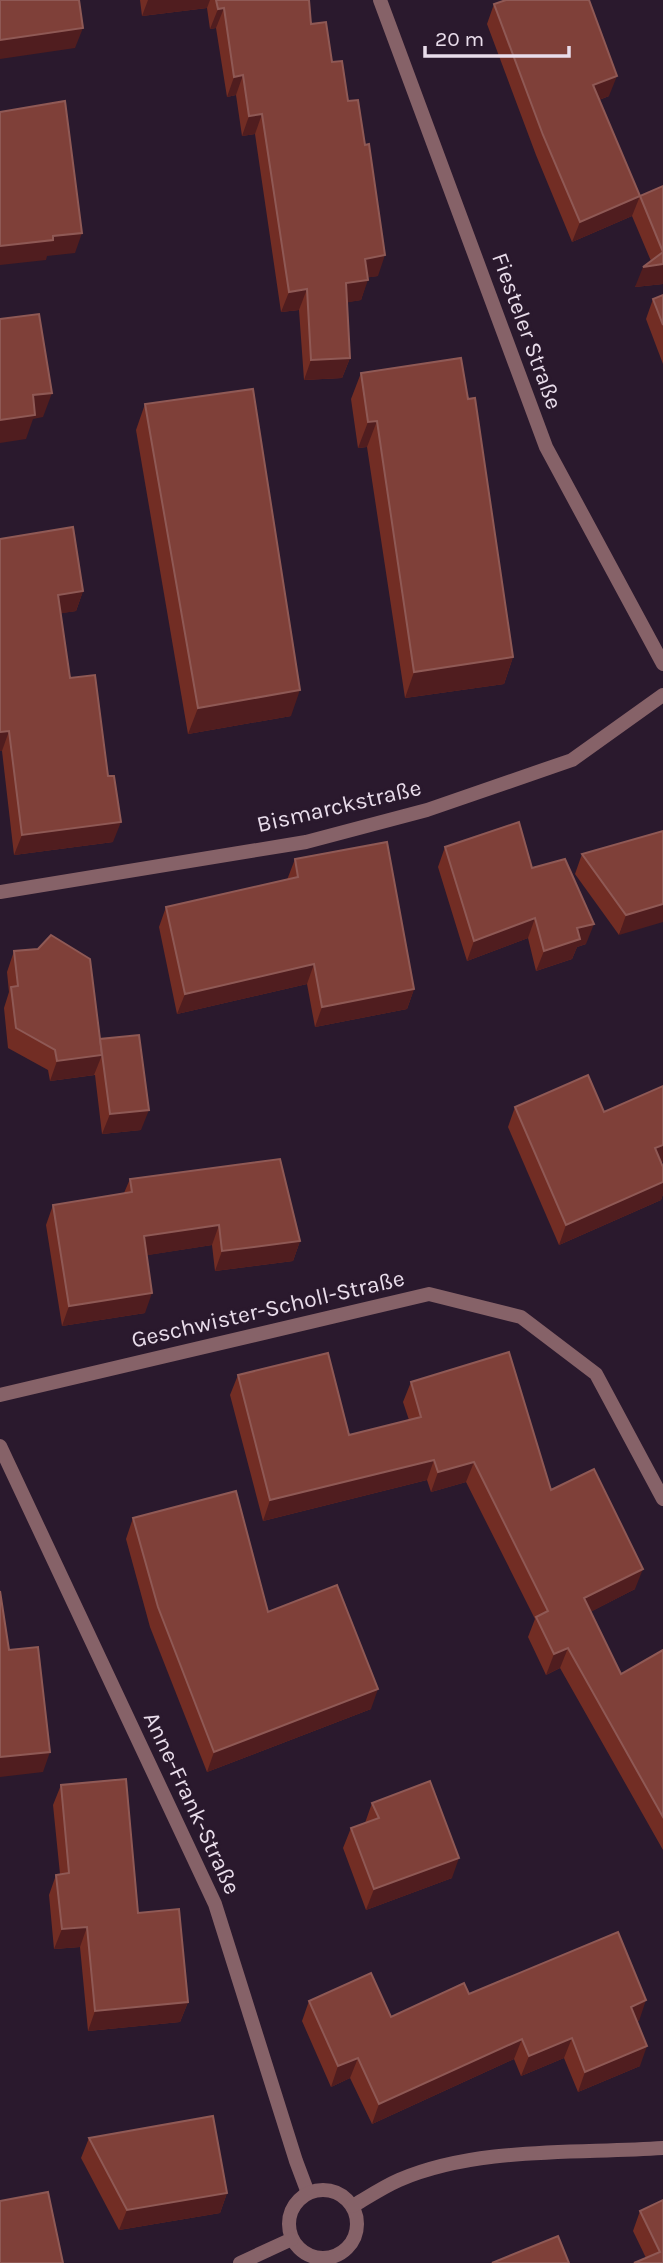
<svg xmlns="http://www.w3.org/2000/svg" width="663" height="2263" font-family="Karla,sans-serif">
<rect width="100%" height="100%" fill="#2a192d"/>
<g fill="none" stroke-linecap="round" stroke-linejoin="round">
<g stroke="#866268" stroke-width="14">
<path d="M380,0L546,447L663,664"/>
<path d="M0,892L306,842L427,810L572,760L663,695"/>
<path d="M0,1395L429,1294L521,1317L596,1374L663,1499"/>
<path d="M0,1446L215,1904L296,2161L308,2193"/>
<circle cx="323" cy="2224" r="34"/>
<path d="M353,2206C368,2197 383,2187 399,2180C478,2146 578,2154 663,2148"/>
<path d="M240,2263L292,2239"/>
</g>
</g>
<g fill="#722d24">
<path d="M140,0H309L311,24L332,62L378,276L368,277L361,300L347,302L350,358L342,378L304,380L299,310L281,312L255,134L242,136L236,95L227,97L216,28L210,29L207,8L142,16Z"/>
<path d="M494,4L609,96L599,100L640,196L663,186V284L635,287L651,261L632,216L572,242L536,155L487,24Z"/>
<path d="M663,295V364L646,319L653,299Z"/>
<path d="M361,373L468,399L513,657L504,684L405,698L367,447L358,448L351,399Z"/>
<path d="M145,404L291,716L188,734L136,430Z"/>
<path d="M0,539L83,591L76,611L61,613L70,678L113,842L14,855L2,751H0Z"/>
<path d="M663,831L619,935L575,874L582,854Z"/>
<path d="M445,847L532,868L586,944L577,947L572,959L536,971L528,938L467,961L438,867Z"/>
<path d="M295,859L414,989L407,1009L315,1027L307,984L177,1014L159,927L166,907L287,880Z"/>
<path d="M14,951L100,1039L141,1130L102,1134L95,1075L50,1081L48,1070L8,1048L4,1008L9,992L7,972Z"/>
<path d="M515,1107L604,1112L661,1163L663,1167V1194L661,1200L559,1245L508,1127Z"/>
<path d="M130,1179L300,1241L293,1261L215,1271L212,1245L147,1255L145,1313L62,1326L46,1225L53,1205L124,1193Z"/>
<path d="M238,1375L349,1435L409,1420L403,1402L411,1382L551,1490L635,1589L590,1612L621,1674L663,1650V1850L560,1668L546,1675L528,1637L535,1619L466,1482L431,1492L427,1480L263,1521L230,1395Z"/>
<path d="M133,1518L371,1709L207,1772L150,1627L126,1539Z"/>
<path d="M61,1785L138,1913L188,2002L180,2022L88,2031L80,1947L54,1949L49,1895L56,1875L60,1874L53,1805Z"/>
<path d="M372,1803L452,1878L366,1910L343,1848L351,1828L365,1823Z"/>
<path d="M469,1994L639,2021H637L640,2066L578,2092L564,2058L521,2076L514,2059L372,2124L350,2078L331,2087L302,2021L309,2001L391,2017Z"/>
<path d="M89,2138L227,2193L220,2213L119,2230L81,2158Z"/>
<path d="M663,2200V2263L646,2258L633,2231L640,2211Z"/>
</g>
<g fill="#501d1f">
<path d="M148,0H210L207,8L142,16Z"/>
<path d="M224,8L216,28L210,29L218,9Z"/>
<path d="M83,28L75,48L0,59V40Z"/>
<path d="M243,75L236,95L227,97L234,77Z"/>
<path d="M617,76L609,96L586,105L593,85Z"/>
<path d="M262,114L255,134L242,136L249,116Z"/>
<path d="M640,196L632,216L572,242L580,222Z"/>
<path d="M82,233L75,253L47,256L46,260L0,265V246L53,236Z"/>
<path d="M385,255L378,276L358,279L365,259Z"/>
<path d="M663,264V284L635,287L643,267Z"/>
<path d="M368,280L361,300L339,304L346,283Z"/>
<path d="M307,289L299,310L281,312L289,292Z"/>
<path d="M350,358L342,378L304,380L311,360Z"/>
<path d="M52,393L43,417L33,419L26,439L0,443V420L33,395Z"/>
<path d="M377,421L367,447L358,448L368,422Z"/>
<path d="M83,591L76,611L51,615L58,595Z"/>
<path d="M513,657L504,684L405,698L414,672Z"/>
<path d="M300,690L291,716L188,734L198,708Z"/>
<path d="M9,731L2,751H0V732Z"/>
<path d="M121,822L113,842L14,855L22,835Z"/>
<path d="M663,904V922L619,935L626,915Z"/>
<path d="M535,918L528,938L467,961L474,941Z"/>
<path d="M594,924L586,944L577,947L572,959L536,971L544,951L577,928Z"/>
<path d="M314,964L307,984L177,1014L185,994Z"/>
<path d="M414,989L407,1009L315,1027L322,1007Z"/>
<path d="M102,1055L94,1075L50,1081L57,1061Z"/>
<path d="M149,1110L141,1130L102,1134L110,1114Z"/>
<path d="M663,1145V1162L647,1169L655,1148Z"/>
<path d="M663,1182V1194L661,1200L559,1245L566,1225Z"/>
<path d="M219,1225L212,1245L136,1257L144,1236Z"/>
<path d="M300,1241L293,1261L215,1271L222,1251Z"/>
<path d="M152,1293L145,1313L62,1326L69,1306Z"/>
<path d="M434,1460L427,1480L263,1521L270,1500Z"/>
<path d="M474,1462L466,1482L431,1492L438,1472Z"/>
<path d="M643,1569L635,1589L577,1619L584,1598Z"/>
<path d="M568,1648L560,1668L546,1675L554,1654Z"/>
<path d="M378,1689L371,1709L207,1772L214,1752Z"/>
<path d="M50,1752L43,1772L0,1777V1757Z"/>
<path d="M459,1858L452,1878L366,1910L374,1889Z"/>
<path d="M87,1927L80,1947L54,1949L62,1929Z"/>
<path d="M646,2000L639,2021L624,2027L631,2007Z"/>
<path d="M188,2002L180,2022L88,2031L95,2011Z"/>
<path d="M572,2038L564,2058L521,2076L529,2056Z"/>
<path d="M522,2039L514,2059L372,2124L379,2104Z"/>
<path d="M647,2046L640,2066L578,2092L585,2072Z"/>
<path d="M358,2058L350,2078L331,2087L338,2066Z"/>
<path d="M227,2193L220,2213L119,2230L127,2210Z"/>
</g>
<g fill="#7f4039" stroke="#8f5955" stroke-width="2">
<path d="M0,0H79L83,28L0,40Z"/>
<path d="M216,0H309L311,24L326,22L332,62L342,61L348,101L358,100L365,145L369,144L385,255L365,259L368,280L346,283L350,358L311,360L307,289L289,292L262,114L249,116L243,75L234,77L224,8L218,9Z"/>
<path d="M506,0H589L617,76L593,85L640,196L580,222L543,135L494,4Z"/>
<path d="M65,101L82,233L53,236V240L0,246V112Z"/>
<path d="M663,186V264L643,267L663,252L640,196Z"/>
<path d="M663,295V325L653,299Z"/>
<path d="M39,314L52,393L33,395L35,415L0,420V319Z"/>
<path d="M461,358L468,399L475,398L513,657L414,672L377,421L368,422L361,373Z"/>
<path d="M253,389L300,690L198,708L145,404Z"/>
<path d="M73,527L83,591L58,595L70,678L95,675L108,776H114L121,822L22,835L9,731L0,732V539Z"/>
<path d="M519,822L532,868L565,859L594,924L577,928L580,939L544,951L535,918L474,941L445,847Z"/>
<path d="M663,831V904L626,915L582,854Z"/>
<path d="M387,842L414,989L322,1007L314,964L185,994L166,907L298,877L295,859Z"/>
<path d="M51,935L90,959L102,1055L57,1061L55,1050L16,1028L11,987L18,986L14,951L38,949Z"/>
<path d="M139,1035L149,1110L110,1114L100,1039Z"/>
<path d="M588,1075L604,1112L663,1086V1145L655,1148L663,1167V1182L566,1225L515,1107Z"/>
<path d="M280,1159L300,1241L222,1251L219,1225L144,1236L152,1293L69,1306L53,1205L132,1192L130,1179Z"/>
<path d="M509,1352L551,1490L594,1469L643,1569L584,1598L621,1674L663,1650V1817L568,1648L554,1654L536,1617L548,1611L474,1462L438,1472L434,1460L270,1500L238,1375L328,1353L349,1435L421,1417L411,1382Z"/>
<path d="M236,1491L268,1612L337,1585L378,1689L214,1752L158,1607L133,1518Z"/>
<path d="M0,1591L9,1650L38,1647L50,1752L0,1757Z"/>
<path d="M126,1779L138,1913L179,1909L188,2002L95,2011L87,1927L62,1929L56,1875L69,1873L61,1785Z"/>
<path d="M430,1781L459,1858L374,1889L351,1828L379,1818L372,1803Z"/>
<path d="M618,1932L646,2000L631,2007L647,2046L585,2072L572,2038L529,2056L522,2039L379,2104L358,2058L338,2066L309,2001L371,1973L391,2017L464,1983L469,1994Z"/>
<path d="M213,2116L227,2193L127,2210L89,2138Z"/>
<path d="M48,2192L63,2263H0V2201Z"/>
<path d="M663,2200V2263H634L660,2252L640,2211Z"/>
<path d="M558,2236L569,2263H492Z"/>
</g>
<g text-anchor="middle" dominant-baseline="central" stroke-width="6" stroke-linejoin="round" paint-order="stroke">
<g font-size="23" fill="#e9ddeb" stroke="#2a192d">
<text transform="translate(527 331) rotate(70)">Fiesteler Straße</text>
<text transform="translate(339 806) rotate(-13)">Bismarckstraße</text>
<text transform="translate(268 1309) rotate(-13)">Geschwister-Scholl-Straße</text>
<text transform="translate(192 1803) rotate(65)">Anne-Frank-Straße</text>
</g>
</g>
<path d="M425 46v10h144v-10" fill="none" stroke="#e9ddeb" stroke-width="3.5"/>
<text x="435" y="46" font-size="21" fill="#e9ddeb" stroke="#2a192d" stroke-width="5" paint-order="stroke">20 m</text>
</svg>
